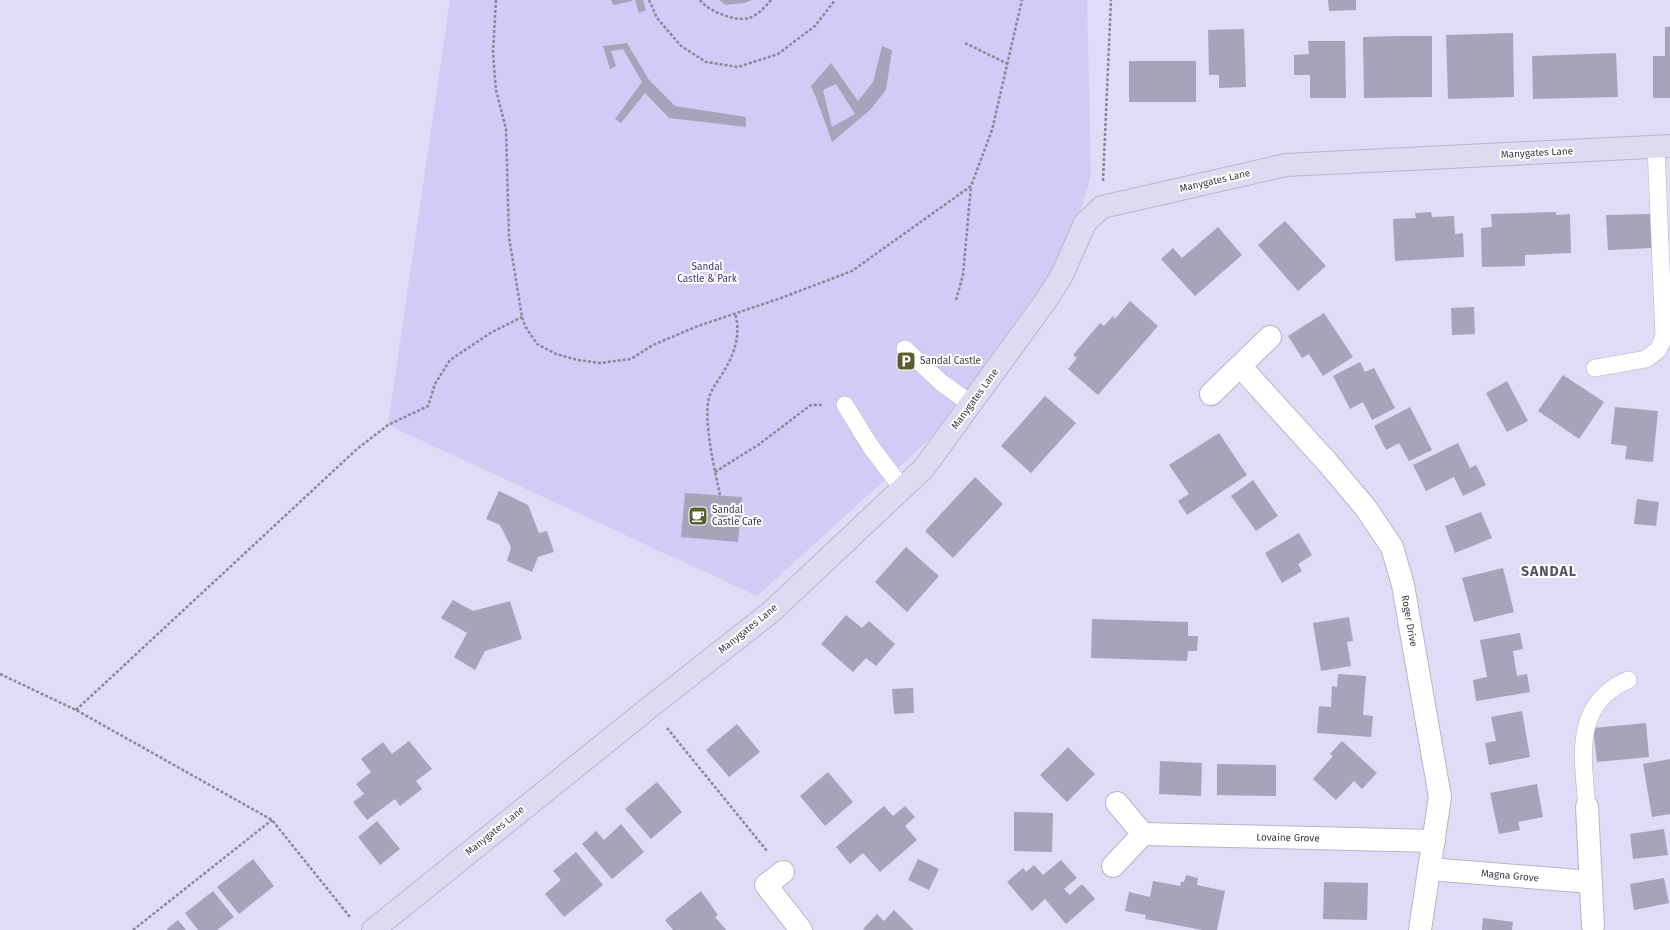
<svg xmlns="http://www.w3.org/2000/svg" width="1670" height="930" font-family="'Fira Sans',sans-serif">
<rect width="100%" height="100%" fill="#e0dcf5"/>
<path fill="#d2cbf5" d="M450,0H1087L1091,175L1082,206L1060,258L1045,281L930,439L757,596L388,425Z"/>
<g fill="#a6a3ba" fill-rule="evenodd">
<path d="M611,0H632V1L613,5Z"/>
<path d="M635,0H643L646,10L639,13Z"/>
<path d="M719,0H753L744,3L726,5Z"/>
<path d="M1328,0H1356V10L1329,11Z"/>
<path d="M1665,27H1670V98H1653V56H1665Z"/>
<path d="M1244,29L1246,87L1219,88V75H1209L1208,30Z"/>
<path d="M1513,33L1514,97L1448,99L1446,35Z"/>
<path d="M1398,36H1432V97L1364,98L1363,37Z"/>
<path d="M1308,41H1345L1346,98H1310V75H1294V55L1309,54Z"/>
<path d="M627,43L649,80L675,106L746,117V127L669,118L645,93L621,123L615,119L642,82L623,49L611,51L616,66L610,69L603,46Z"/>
<path d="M882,46L892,50L886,90L870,110L832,142L817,100L811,86L831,63L858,101L873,82ZM836,84L855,114L832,127L823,90Z"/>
<path d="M1616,53L1618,97L1533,99L1532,56Z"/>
<rect x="1129" y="61" width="67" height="41"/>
<path d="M1431,212L1432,217L1454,216L1455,234L1463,233L1464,257L1395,261L1393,219L1416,218L1415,213Z"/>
<path d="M1556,212V215L1570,214L1571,253L1525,255V266L1482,267L1481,228L1492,227L1491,214Z"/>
<path d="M1651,214L1652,248L1608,250L1606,215Z"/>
<path d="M1285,221L1326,266L1298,291L1258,245Z"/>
<path d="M1218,227L1242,255L1195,296L1161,259L1173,248L1182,258Z"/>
<path d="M1130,301L1158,326L1098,395L1068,369L1077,358L1073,355L1100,323L1104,326L1113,316L1115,319Z"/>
<path d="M1474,307L1475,334L1452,335L1451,308Z"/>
<path d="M1324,313L1353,357L1323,376L1309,354L1302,358L1288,336Z"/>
<path d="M1360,362L1365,372L1374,368L1395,408L1372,420L1363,402L1350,409L1333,376Z"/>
<path d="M1563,375L1604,402L1579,439L1538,411Z"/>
<path d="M1507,381L1528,421L1507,432L1486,393Z"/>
<path d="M1045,396L1076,423L1031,473L1001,446Z"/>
<path d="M1410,407L1432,450L1409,461L1399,443L1386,450L1374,426Z"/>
<path d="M1615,407L1658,411L1653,462L1625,459L1627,446L1611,444Z"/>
<path d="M1219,433L1247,475L1187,515L1178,501L1189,494L1169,465Z"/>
<path d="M1458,443L1470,468L1476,465L1486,485L1463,496L1454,477L1426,491L1413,465Z"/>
<path d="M975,477L1003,504L953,558L925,531Z"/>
<path d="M1253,480L1278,516L1256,531L1231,496Z"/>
<path d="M499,491L528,505L539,533L547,531L554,552L538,557L532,572L507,561L511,547L500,525L486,519Z"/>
<path d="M685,493L742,497L738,542L681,537Z"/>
<path d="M1637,499L1659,502L1656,526L1634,524Z"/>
<path d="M1481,512L1492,538L1455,553L1445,526Z"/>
<path d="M1299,533L1312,555L1298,564L1302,571L1282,583L1265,553Z"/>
<path d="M906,547L939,576L907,612L875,582Z"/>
<path d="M1503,568L1514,612L1474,622L1462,578Z"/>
<path d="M453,600L473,611L510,601L522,639L485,651L475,670L454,657L467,633L441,618Z"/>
<path d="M846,615L862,628L869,621L895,644L876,666L866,658L853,672L821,644Z"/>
<path d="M1349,617L1353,641L1347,642L1351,666L1321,671L1313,623Z"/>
<path d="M1092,619L1188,622V636H1198L1197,651H1188L1187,661L1091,658Z"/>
<path d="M1520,633L1523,649L1513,651L1517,676L1527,674L1530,692L1476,701L1473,680L1487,677L1480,640Z"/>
<path d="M1338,674L1366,676L1363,715L1373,716L1371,737L1317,733L1319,706L1331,707L1332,686L1337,687Z"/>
<path d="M913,688L914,713L894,714L892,689Z"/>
<path d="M1522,711L1530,757L1489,765L1485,743L1496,741L1491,717Z"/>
<path d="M1646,723L1649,757L1597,762L1593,728Z"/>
<path d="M737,724L760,752L729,777L706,750Z"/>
<path d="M409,741L432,769L416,781L422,789L400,806L395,799L367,820L353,802L364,794L356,784L371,772L361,759L383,742L392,754Z"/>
<path d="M1342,741L1377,773L1362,789L1354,781L1336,800L1313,779L1333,756L1330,754Z"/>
<path d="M1068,747L1095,774L1067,802L1040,775Z"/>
<path d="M1670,759V814L1652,817L1643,764Z"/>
<path d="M1160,761L1202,763L1201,796L1159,794Z"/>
<path d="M1217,764L1276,765V796L1217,795Z"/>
<path d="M828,772L853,802L825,826L800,796Z"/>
<path d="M657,782L682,812L651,839L625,809Z"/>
<path d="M1537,784L1543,817L1518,822L1520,830L1499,834L1490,793Z"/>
<path d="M884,806L893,816L905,806L915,817L905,826L917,840L880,872L863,853L850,864L836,847Z"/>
<path d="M1014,812L1053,813L1052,852L1014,851Z"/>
<path d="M377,821L400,849L380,865L358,837Z"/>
<path d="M621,824L644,852L612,879L582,844L596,831L604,840Z"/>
<path d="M1664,829L1668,855L1633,859L1630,834Z"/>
<path d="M576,852L603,885L564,917L545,894L561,880L553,871Z"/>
<path d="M253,859L274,886L239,914L217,887Z"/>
<path d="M918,859L939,869L929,890L908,880Z"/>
<path d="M1061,860L1077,878L1064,889L1070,895L1082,884L1095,899L1066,924L1045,899L1032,911L1007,882L1023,868L1026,872L1034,865L1043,875Z"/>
<path d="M1186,875L1198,878L1197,885L1225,891L1217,930H1202L1145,919L1146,915L1125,911L1129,892L1150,897L1153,881L1180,886L1181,882H1184Z"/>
<path d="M1664,878L1669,903L1634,910L1630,884Z"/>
<path d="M1324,882L1368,883L1367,920L1323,919Z"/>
<path d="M213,891L234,917L217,930H198L185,913Z"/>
<path d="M701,891L718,915L715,917L726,930H673L665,920Z"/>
<path d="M894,910L914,930H865L863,929L877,914L884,921Z"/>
<path d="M1483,918L1513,922L1512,930H1482Z"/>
<path d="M178,920L186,930H166Z"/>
</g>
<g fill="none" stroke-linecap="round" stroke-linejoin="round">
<defs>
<g id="lane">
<path d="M905,349L942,383L971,404"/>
<path d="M1595,368L1646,359L1658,350L1664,337L1656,147"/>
<path d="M845,405L871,447L902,488"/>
<path d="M1587,807C1583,758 1572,704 1628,680"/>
</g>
<g id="street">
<path d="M1240,366L1327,462L1365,507L1392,547L1403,585L1440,797L1420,930"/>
<path d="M1211,394L1270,337"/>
<path d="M1587,807L1593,926"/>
<path d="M1143,834L1434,841"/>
<path d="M1113,866L1143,834L1117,803"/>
<path d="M1429,869L1591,882"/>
<path d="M783,872L766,885L801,930"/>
</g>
<path id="secondary" d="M373,930L650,707L771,612L924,468L1047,299L1062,275L1085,223L1102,207L1286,165L1670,146"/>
</defs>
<use href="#lane" stroke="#b7b4cb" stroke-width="18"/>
<use href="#street" stroke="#b7b4cb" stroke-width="24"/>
<use href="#secondary" stroke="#b7b4cb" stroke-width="24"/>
<g stroke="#8a8799" stroke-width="2.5" stroke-dasharray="3 2" stroke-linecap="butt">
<path d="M496,0L493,53L496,90L506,129L509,237L522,317L525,326L537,344L556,354L578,360L600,363L631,359L653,345L698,326L781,298L852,271L971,186L992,130L1022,0"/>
<path d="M649,0L657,18L681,46L706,62L738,67L778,54L815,26L835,0"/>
<path d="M700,0C708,11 735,22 749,18C758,15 765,7 771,0"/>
<path d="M965,43L1008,64"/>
<path d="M1103,181L1111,0"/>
<path d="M956,300L963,275L971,186"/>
<path d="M715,472L758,445L811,405H823"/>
<path d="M720,495C715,472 703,420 709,398C712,387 719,380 724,371C735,353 741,334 735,313"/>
<path d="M0,674L76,710L272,820L350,917"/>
<path d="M76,710L357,449L388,425L428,406L435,384L450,360L492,332L522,317"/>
<path d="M667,728L767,851"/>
<path d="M133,930L272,820"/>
</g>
<use href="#lane" stroke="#fff" stroke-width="17"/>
<use href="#street" stroke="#fff" stroke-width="22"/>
<use href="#secondary" stroke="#dfdaf1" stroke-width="22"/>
</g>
<defs>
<symbol id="parking-square" viewBox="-11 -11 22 22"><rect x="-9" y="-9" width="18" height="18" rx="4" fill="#5b5f2d" stroke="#fff"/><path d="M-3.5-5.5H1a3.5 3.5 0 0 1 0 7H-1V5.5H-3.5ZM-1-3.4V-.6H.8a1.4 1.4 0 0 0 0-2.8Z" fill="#fff"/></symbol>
<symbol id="cafe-square" viewBox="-11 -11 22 22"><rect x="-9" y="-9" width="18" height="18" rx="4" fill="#5b5f2d" stroke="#fff"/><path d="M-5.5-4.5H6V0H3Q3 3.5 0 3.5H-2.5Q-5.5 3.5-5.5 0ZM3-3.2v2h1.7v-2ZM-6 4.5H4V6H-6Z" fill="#fff"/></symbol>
</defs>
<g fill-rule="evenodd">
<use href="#parking-square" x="895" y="350" width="22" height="22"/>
<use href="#cafe-square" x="687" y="505" width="22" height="22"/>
</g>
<g text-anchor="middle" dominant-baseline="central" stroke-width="4" stroke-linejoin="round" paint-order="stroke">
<g font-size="10" fill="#3b3a44" stroke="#fff">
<text transform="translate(1537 153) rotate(-3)">Manygates Lane</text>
<text transform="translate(1215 181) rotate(-13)">Manygates Lane</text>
<text transform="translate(975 399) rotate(-54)">Manygates Lane</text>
<text transform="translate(1409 621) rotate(80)">Roger Drive</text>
<text transform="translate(748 629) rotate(-39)">Manygates Lane</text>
<text transform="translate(495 831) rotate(-39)">Manygates Lane</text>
<text transform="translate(1288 838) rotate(1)">Lovaine Grove</text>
<text transform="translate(1510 876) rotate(5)">Magna Grove</text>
</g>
<g font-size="10" fill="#453078" stroke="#fff">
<text x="707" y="267">Sandal<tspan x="707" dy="12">Castle &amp; Park</tspan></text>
</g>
<g font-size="10" fill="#3b3a44" stroke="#fff" text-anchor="start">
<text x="920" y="361">Sandal Castle</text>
<text x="712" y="510">Sandal<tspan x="712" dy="12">Castle Cafe</tspan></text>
</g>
<g font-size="14" font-weight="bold" letter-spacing="1" fill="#545166" stroke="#fff">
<text x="1549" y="571">SANDAL</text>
</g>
</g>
</svg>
